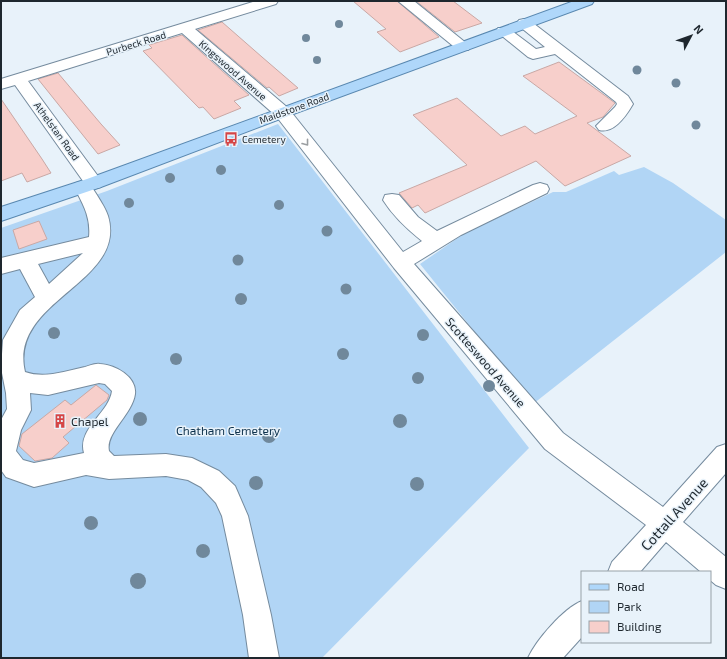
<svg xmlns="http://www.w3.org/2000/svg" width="727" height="659" font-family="'Exo 2',sans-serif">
<rect width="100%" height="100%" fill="#e8f2fa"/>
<g fill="#b1d5f5">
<path d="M 278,124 L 529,448 L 322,658 L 1,658 L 1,228 L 107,191 Z"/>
<path d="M 644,167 L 673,183 L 726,220 L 726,252 L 533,404 L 420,264 L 465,233 L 553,192 L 566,192 L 614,171 L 619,175 Z"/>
</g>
<g fill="#f7cfcb" stroke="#c9a8a5">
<path d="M 353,1 L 397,1 L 439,37 L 400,52 L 377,32 L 386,29 Z"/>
<path d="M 416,1 L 453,1 L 482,23 L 455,32 Z"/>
<path d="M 222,22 L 262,57 L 298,88 L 279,96 L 269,87 L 267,88 L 198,30 Z"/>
<path d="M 182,35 L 249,95 L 234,101 L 241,108 L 214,119 L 203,107 L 199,108 L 143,51 L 152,48 L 149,45 Z"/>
<path d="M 559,62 L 615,103 L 603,117 L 587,123 L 631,156 L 565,186 L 536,161 L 425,213 L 418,205 L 412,208 L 399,193 L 467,165 L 413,115 L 457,98 L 501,136 L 525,126 L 535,134 L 577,116 L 523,76 Z"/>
<path d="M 58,73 L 101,124 L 120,145 L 98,154 L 38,79 Z"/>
<path d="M 1,99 L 42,159 L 51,173 L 27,182 L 22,173 L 1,181 Z"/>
<path d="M 39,221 L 47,239 L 19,249 L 13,230 Z"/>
<path d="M 96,385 L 109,395 L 107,400 L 63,437 L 69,443 L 52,458 L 35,461 L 19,446 L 22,434 L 65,400 L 71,405 Z"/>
</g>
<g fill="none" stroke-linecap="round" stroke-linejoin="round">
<defs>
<g id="minor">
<path d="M 256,1 L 278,1 L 276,4 L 195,29 L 288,108 L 403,252 L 422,241 C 407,229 393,216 383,200 L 385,195 L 392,194 L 399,195 L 418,217 L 437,231 L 533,185 L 540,183 L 547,185 L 549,189 L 547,193 L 461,235 L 414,264 L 563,433 L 663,507 L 717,447 L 726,444 L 726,473 L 683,522 L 726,557 L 726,589 L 716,585 L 710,580 L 710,572 L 701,572 L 666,542 L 640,572 L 608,572 L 612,562 L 646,525 L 545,449 L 394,268 L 276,116 L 182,33 L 28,81 L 103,183 L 101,187 L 93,189 C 98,197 105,207 108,216 C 128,283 8,300 25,372 C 45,379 65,371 85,367 C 89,366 95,363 100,364 C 116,365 137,377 135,394 C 132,415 105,433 109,451 L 114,456 L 166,454 L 192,458 L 219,471 L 235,486 L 248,516 L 271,615 L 279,658 L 249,658 L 243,615 L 222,516 L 216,503 L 201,487 L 188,480 L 166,476 L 109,479 L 86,475 L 34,487 L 6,477 L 1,470 L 1,420 L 7,409 L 6,393 L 1,368 L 3,340 L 20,310 L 35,297 L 20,269 L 1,274 L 1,258 L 89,237 C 91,217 83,204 74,187 L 76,183 L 83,181 L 15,85 L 1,89 L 1,79 ZM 83,253 L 49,284 L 38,264 ZM 99,383 L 105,384 L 112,391 C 109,413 77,429 84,453 L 34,463 L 23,460 L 16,451 L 21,430 L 31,410 L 30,393 L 48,395 Z"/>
<path d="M 398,1 L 414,1 L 471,47 L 468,50 L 458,50 Z"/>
<path d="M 524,19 L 529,20 L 628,96 L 633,104 C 626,116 614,134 599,130 L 596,126 L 615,107 L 617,104 L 616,102 L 555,54 L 533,59 L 528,57 L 496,31 L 498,28 L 508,28 L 536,49 L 545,47 L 519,26 L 517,23 L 519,20 Z"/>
<path d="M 582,601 L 582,637 L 563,658 L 528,658 C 536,640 564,608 582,601 Z"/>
</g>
<path id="major" d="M 574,1 L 594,1 L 592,4 L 288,116 L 101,187 L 1,221 L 1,207 L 87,179 Z"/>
</defs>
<use href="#minor" stroke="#758b9e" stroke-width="2"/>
<use href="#major" stroke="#5988b0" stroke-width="2"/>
<use href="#minor" fill="#fff" fill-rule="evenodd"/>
<use href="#major" fill="#afd7fa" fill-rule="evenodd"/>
</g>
<g fill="#70889b">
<circle cx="339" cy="24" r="4"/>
<circle cx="306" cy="38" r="4"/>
<circle cx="317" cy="60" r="4"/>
<circle cx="637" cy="70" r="4.5"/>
<circle cx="676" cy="83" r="4.5"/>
<circle cx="696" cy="125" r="4.5"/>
<circle cx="221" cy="170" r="5"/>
<circle cx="170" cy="178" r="5"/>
<circle cx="129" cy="203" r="5"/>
<circle cx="279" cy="205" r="5"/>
<circle cx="327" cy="231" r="5.5"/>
<circle cx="238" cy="260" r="5.5"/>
<circle cx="346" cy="289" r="5.5"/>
<circle cx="241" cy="299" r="6"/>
<circle cx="54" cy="333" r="6"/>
<circle cx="423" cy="335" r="6"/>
<circle cx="343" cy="354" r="6"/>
<circle cx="176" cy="359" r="6"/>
<circle cx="418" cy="378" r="6"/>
<circle cx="489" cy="386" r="6"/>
<circle cx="140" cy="419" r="7"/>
<circle cx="400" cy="421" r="7"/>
<circle cx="269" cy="436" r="7"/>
<circle cx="256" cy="483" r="7"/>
<circle cx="417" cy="484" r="7"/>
<circle cx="91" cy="523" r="7"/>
<circle cx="203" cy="551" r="7"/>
<circle cx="138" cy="581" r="8"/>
</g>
<defs><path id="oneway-chevron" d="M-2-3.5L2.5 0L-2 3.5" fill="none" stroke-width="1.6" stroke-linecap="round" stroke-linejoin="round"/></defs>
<use stroke="#9a9ea1" href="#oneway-chevron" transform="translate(306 143) rotate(52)"/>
<defs>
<symbol id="bus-bare" viewBox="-9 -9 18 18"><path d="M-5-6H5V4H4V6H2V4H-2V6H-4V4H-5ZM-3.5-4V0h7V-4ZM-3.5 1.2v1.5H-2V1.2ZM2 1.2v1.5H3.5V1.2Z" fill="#d54546" stroke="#e8f2fa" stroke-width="2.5" paint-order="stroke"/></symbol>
<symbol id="building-bare" viewBox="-9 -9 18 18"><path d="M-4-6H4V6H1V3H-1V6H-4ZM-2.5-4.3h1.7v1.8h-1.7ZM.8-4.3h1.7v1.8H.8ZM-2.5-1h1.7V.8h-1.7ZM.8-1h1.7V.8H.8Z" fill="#d54546" stroke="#e8f2fa" stroke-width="2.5" paint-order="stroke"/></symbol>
</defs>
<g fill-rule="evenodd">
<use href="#bus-bare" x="221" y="129" width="20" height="20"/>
<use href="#building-bare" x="50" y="411" width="20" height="20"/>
</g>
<g text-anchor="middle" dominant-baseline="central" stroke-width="3" stroke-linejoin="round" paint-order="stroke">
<g font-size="10" fill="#1e272e" stroke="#e8f2fa">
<text transform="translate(136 43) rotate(-17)">Purbeck Road</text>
<text transform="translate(233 70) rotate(41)">Kingswood Avenue</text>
<text transform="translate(294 108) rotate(-20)">Maidstone Road</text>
<text transform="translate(57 131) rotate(54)">Athelstan Road</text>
</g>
<g font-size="10" fill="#1e272e" stroke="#e8f2fa" text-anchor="start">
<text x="242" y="139">Cemetery</text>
</g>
<g font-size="12" fill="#1e272e" stroke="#e8f2fa">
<text transform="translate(486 362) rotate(49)">Scotteswood Avenue</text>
</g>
<g font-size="12" fill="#1e272e" stroke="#e8f2fa" text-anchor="start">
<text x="71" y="421">Chapel</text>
</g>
<g font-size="12" fill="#0e324d" stroke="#e8f2fa">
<text x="228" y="430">Chatham Cemetery</text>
</g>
<g font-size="14" fill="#1e272e" stroke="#e8f2fa">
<text transform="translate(674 514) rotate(-48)">Cottall Avenue</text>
</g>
</g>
<rect width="727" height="659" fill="none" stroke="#1e272e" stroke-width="4"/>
<rect x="581" y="571" width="130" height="72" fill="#e8f2fa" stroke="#97a1a8"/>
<rect x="589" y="584" width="20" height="6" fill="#afd7fa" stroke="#97a1a8"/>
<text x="617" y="591" font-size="12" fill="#1e272e">Road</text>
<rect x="589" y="601" width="20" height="12" fill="#b1d5f5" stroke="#97a1a8"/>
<text x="617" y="611" font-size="12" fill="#1e272e">Park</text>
<rect x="589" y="621" width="20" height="12" fill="#f7cfcb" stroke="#97a1a8"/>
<text x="617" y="631" font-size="12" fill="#1e272e">Building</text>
<g transform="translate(691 36) rotate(49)" stroke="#e8f2fa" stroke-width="3" paint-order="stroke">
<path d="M0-3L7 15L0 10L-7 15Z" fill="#1e272e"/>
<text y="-6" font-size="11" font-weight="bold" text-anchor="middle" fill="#1e272e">N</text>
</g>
</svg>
